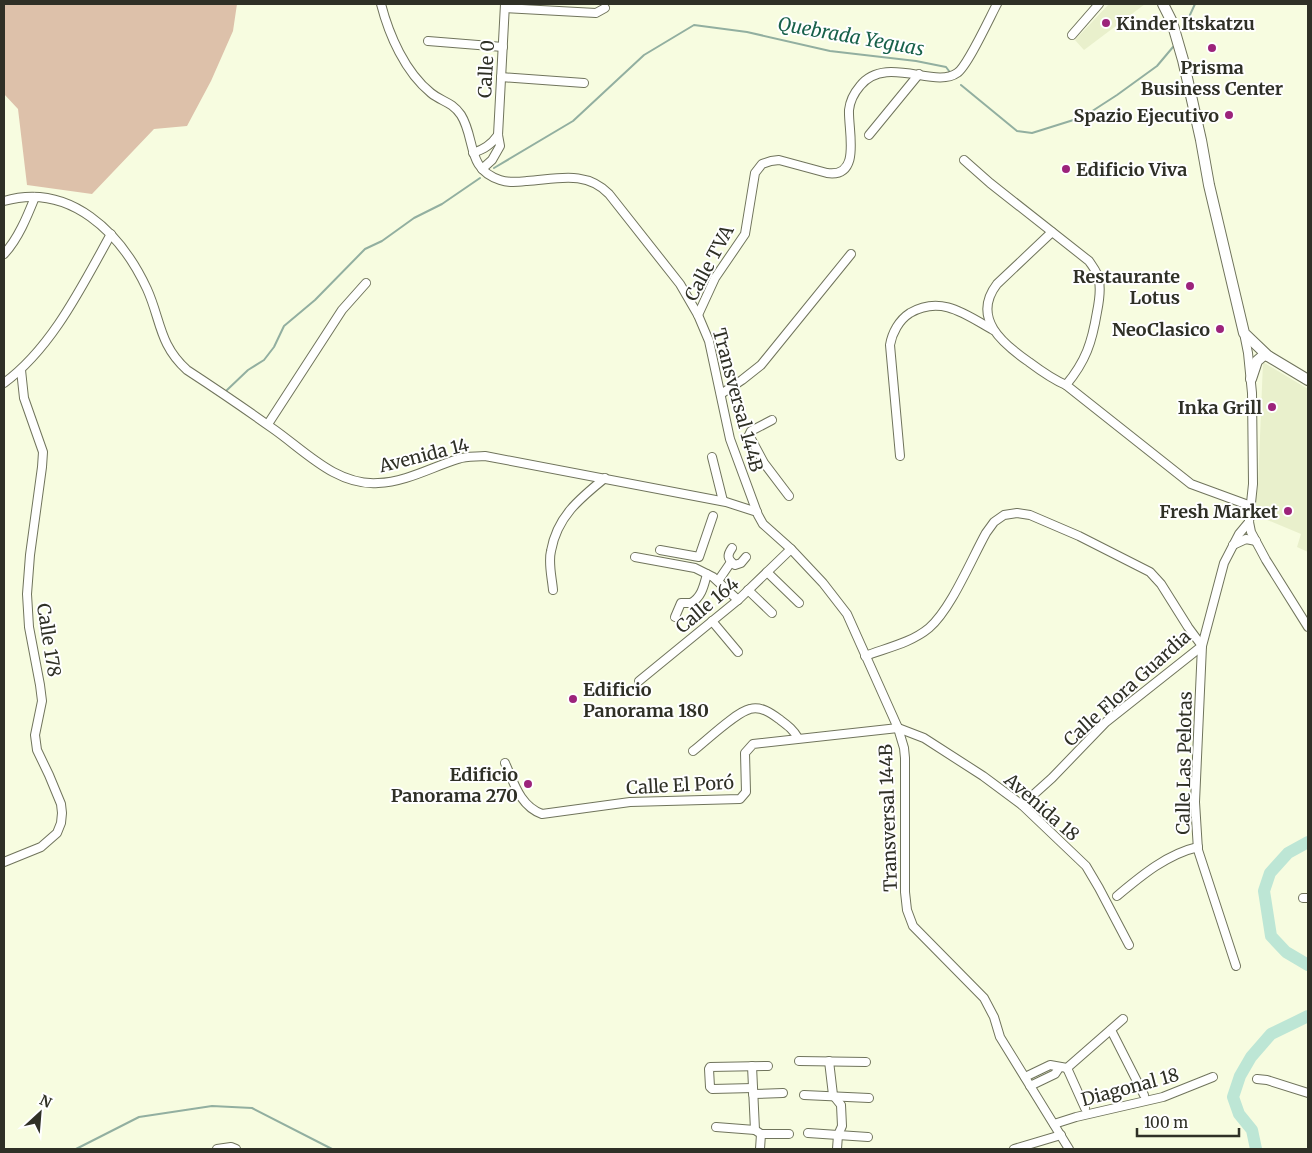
<svg xmlns="http://www.w3.org/2000/svg" width="1312" height="1153" font-family="Merriweather,serif">
<rect width="100%" height="100%" fill="#f7fce0"/>
<g fill="#e9f0cc">
<path d="M 1109,4 L 1145,4 L 1084,50 L 1075,40 Z"/>
<path d="M 1263,362 L 1308,389 L 1308,552 L 1297,547 L 1301,534 L 1253,514 L 1258,486 Z"/>
</g>
<path fill="#ddc1aa" d="M 4,4 L 237,4 L 233,31 L 211,81 L 187,126 L 154,129 L 92,194 L 27,185 L 18,109 L 4,94 Z"/>
<g fill="none" stroke-linecap="round" stroke-linejoin="round">
<g stroke="#92afa0" stroke-width="2">
<path d="M 1183,30 L 1195,4"/>
<path d="M 961,85 L 1017,131 L 1032,133 L 1083,117 L 1117,95 L 1157,66 L 1173,47"/>
<path d="M 494,168 L 573,121 L 644,55 L 694,25 L 747,32 L 830,51 L 916,61 L 946,67 L 949,71"/>
<path d="M 227,390 L 248,370 L 264,360 L 274,347 L 284,326 L 315,300 L 365,249 L 382,241 L 414,218 L 442,204 L 480,178"/>
<path d="M 76,1149 L 139,1117 L 212,1106 L 252,1108 L 332,1149"/>
</g>
<g stroke="#bde6d5" stroke-width="12">
<path d="M 1308,842 L 1288,853 L 1270,873 L 1264,891 L 1271,936 L 1286,952 L 1308,965"/>
<path d="M 1256,1149 L 1252,1130 L 1239,1114 L 1233,1097 L 1240,1076 L 1251,1057 L 1271,1034 L 1308,1016"/>
</g>
<defs>
<g id="minor">
<path d="M 381,4 C 389,35 405,72 431,93 C 442,102 451,101 461,115 C 476,139 466,169 500,180 C 509,183 517,182 527,181 C 557,179 586,170 609,194 L 680,284 L 698,315 L 709,341 L 730,439 L 758,515 L 763,524 L 791,549 L 823,583 L 847,614 L 898,728 L 904,748 L 905,758 L 905,892 L 907,910 L 913,926 L 984,998 L 994,1017 L 1000,1037 L 1069,1149"/>
<path d="M 505,8 L 596,13 L 605,8"/>
<path d="M 1072,35 L 1099,4"/>
<path d="M 428,41 L 503,47"/>
<path d="M 501,77 L 584,83"/>
<path d="M 869,135 L 919,74"/>
<path d="M 473,153 C 484,149 491,145 498,135"/>
<path d="M 964,160 L 990,183 L 1089,261 C 1093,267 1099,274 1099,281 C 1101,291 1099,302 1097,312 C 1092,342 1086,361 1066,385 L 1191,484 L 1251,506"/>
<path d="M 482,169 L 492,160 L 500,146 L 498,135 L 505,4"/>
<path d="M 4,201 C 70,182 121,233 147,289 C 161,320 159,345 187,370 C 216,389 244,408 272,428 C 304,450 336,486 378,483 C 406,482 432,467 458,459 C 466,456 476,457 485,456 L 726,502 L 757,512"/>
<path d="M 1052,232 L 997,284 C 971,318 1003,344 1029,362 C 1041,371 1052,379 1066,385"/>
<path d="M 4,254 C 18,239 27,217 35,197"/>
<path d="M 698,315 L 715,278 L 745,234 L 755,173 L 762,164 L 771,161 L 779,160 L 827,173 C 862,178 848,131 849,110 C 850,101 854,93 860,86 C 885,54 935,89 957,73 C 967,67 990,17 997,4"/>
<path d="M 1244,333 L 1248,353 L 1252,393 L 1253,484 L 1249,522 L 1251,532 L 1266,560 L 1308,627"/>
<path d="M 4,383 C 52,348 82,286 111,234"/>
<path d="M 721,394 L 742,380 L 761,365 L 851,254"/>
<path d="M 772,420 L 751,431 L 749,435 L 764,463 L 789,496"/>
<path d="M 268,424 L 342,310 L 366,283"/>
<path d="M 900,456 L 890,345 C 892,333 899,320 910,313 C 941,295 965,314 993,330"/>
<path d="M 712,457 L 723,501"/>
<path d="M 1233,545 L 1246,539 L 1256,541"/>
<path d="M 732,548 C 727,555 727,559 735,565 L 741,563 L 746,557"/>
<path d="M 660,550 L 699,557 L 713,516"/>
<path d="M 635,557 L 695,568 L 713,577 L 738,600"/>
<path d="M 767,572 L 799,603"/>
<path d="M 718,581 L 731,562"/>
<path d="M 553,590 C 552,578 548,563 551,551 C 557,517 579,499 605,478"/>
<path d="M 748,590 L 772,613"/>
<path d="M 675,617 L 681,603 L 691,603 C 702,597 704,585 707,574"/>
<path d="M 712,621 L 738,652"/>
<path d="M 865,656 C 886,648 911,643 929,628 C 951,609 971,560 986,533 L 994,522 L 1004,515 L 1017,513 L 1030,515 L 1079,536 L 1150,572 L 1161,584 L 1188,627 L 1202,646 L 1195,802 L 1198,850 L 1236,966"/>
<path d="M 639,681 L 738,600 L 791,549"/>
<path d="M 693,751 C 706,741 736,712 750,709 C 761,706 771,713 779,719 C 787,725 793,729 798,738"/>
<path d="M 505,763 C 514,783 520,806 542,814 L 630,802 L 740,799 L 746,792 L 745,753 L 753,744 L 898,728 L 924,738 L 983,776 L 1022,805 L 1086,866 L 1099,888 L 1129,945"/>
<path d="M 1022,805 L 1052,778 L 1106,722 L 1202,646 L 1224,563 L 1239,534 L 1249,522"/>
<path d="M 4,862 L 41,847 L 57,833 L 61,823 L 62,813 L 61,804 L 49,775 L 37,750 L 35,735 L 42,701 L 40,685 L 29,627 L 27,594 L 30,555 L 42,467 L 43,452 L 24,398 L 21,370"/>
<path d="M 1117,896 C 1141,876 1167,854 1198,847"/>
<path d="M 1303,898 L 1308,898"/>
<path d="M 1111,1030 L 1144,1095"/>
<path d="M 799,1061 L 866,1062"/>
<path d="M 829,1061 L 833,1095 L 841,1105 L 842,1126 L 838,1135 L 837,1149"/>
<path d="M 752,1066 L 755,1130 L 761,1134 L 760,1149"/>
<path d="M 1067,1068 L 1085,1108"/>
<path d="M 1025,1077 L 1050,1065 L 1067,1068 L 1123,1019"/>
<path d="M 1257,1079 L 1267,1080 L 1308,1093"/>
<path d="M 1030,1086 L 1055,1074 L 1059,1068"/>
<path d="M 753,1088 L 712,1089 L 710,1087 L 709,1069 L 710,1067 L 768,1066"/>
<path d="M 753,1094 L 783,1093"/>
<path d="M 804,1095 L 869,1098"/>
<path d="M 1054,1124 L 1076,1117 L 1163,1097 L 1213,1077"/>
<path d="M 716,1127 L 755,1130"/>
<path d="M 808,1133 L 868,1137"/>
<path d="M 761,1134 L 789,1134"/>
<path d="M 217,1149 L 231,1147 L 236,1149"/>
<path d="M 1014,1149 L 1061,1135"/>
</g>
<g id="secondary">
<path d="M 1163,4 L 1172,22 L 1183,60 L 1201,140 L 1209,185 L 1244,333 L 1268,356 L 1308,380"/>
<path d="M 1251,379 L 1257,361 L 1264,355 L 1268,356"/>
</g>
</defs>
<use href="#minor" stroke="#70745c" stroke-width="10"/>
<use href="#secondary" stroke="#70745c" stroke-width="12"/>
<use href="#minor" stroke="#fff" stroke-width="8"/>
<use href="#secondary" stroke="#fff" stroke-width="10"/>
</g>
<g fill="#9c237b" stroke="#fff" stroke-width="2">
<circle cx="1106" cy="23" r="5"/>
<circle cx="1212" cy="48" r="5"/>
<circle cx="1229" cy="115" r="5"/>
<circle cx="1066" cy="169" r="5"/>
<circle cx="1190" cy="286" r="5"/>
<circle cx="1220" cy="329" r="5"/>
<circle cx="1272" cy="407" r="5"/>
<circle cx="1288" cy="511" r="5"/>
<circle cx="573" cy="699" r="5"/>
<circle cx="528" cy="784" r="5"/>
</g>
<g text-anchor="middle" dominant-baseline="central" stroke-width="4" stroke-linejoin="round" paint-order="stroke">
<g font-size="18" font-weight="bold" fill="#2f3026" stroke="#fff" text-anchor="end">
<text x="1116" y="23" text-anchor="start">Kinder Itskatzu</text>
<text x="1212" y="67" text-anchor="middle">Prisma<tspan x="1212" dy="21">Business Center</tspan></text>
<text x="1219" y="115">Spazio Ejecutivo</text>
<text x="1076" y="169" text-anchor="start">Edificio Viva</text>
<text x="1180" y="276">Restaurante<tspan x="1180" dy="21">Lotus</tspan></text>
<text x="1210" y="329">NeoClasico</text>
<text x="1262" y="407">Inka Grill</text>
<text x="1278" y="511">Fresh Market</text>
<text x="583" y="689" text-anchor="start">Edificio<tspan x="583" dy="21">Panorama 180</tspan></text>
<text x="518" y="774">Edificio<tspan x="518" dy="21">Panorama 270</tspan></text>
</g>
<g font-size="18" fill="#2f3026" stroke="#fff">
<text transform="translate(486 69) rotate(-87)">Calle 0</text>
<text transform="translate(709 263) rotate(-62)">Calle TVA</text>
<text transform="translate(738 400) rotate(75)">Transversal 144B</text>
<text transform="translate(424 455) rotate(-14)">Avenida 14</text>
<text transform="translate(707 605) rotate(-40)">Calle 164</text>
<text transform="translate(49 640) rotate(81)">Calle 178</text>
<text transform="translate(1127 688) rotate(-42)">Calle Flora Guardia</text>
<text transform="translate(1184 763) rotate(-89)">Calle Las Pelotas</text>
<text transform="translate(680 785) rotate(-3)">Calle El Poró</text>
<text transform="translate(1042 807) rotate(41)">Avenida 18</text>
<text transform="translate(888 818) rotate(-92)">Transversal 144B</text>
<text transform="translate(1130 1087) rotate(-15)">Diagonal 18</text>
</g>
<g font-size="19" font-style="italic" fill="#18614b" stroke="#fff">
<text transform="translate(851 36) rotate(10)">Quebrada Yeguas</text>
</g>
</g>
<rect width="1312" height="1153" fill="none" stroke="#2f3026" stroke-width="10"/>
<g transform="translate(40 1113) rotate(26)" stroke="#ffffff" stroke-width="4" paint-order="stroke">
<path d="M0-4L9 19L0 12L-9 19Z" fill="#2f3026"/>
<text y="-8" font-size="14" font-weight="bold" text-anchor="middle" fill="#2f3026">N</text>
</g>
<path d="M1137 1128v8h102v-8" fill="none" stroke="#2f3026" stroke-width="2.5"/>
<text x="1144" y="1128" font-size="15" fill="#2f3026" stroke="#ffffff" stroke-width="4" paint-order="stroke">100 m</text>
</svg>
